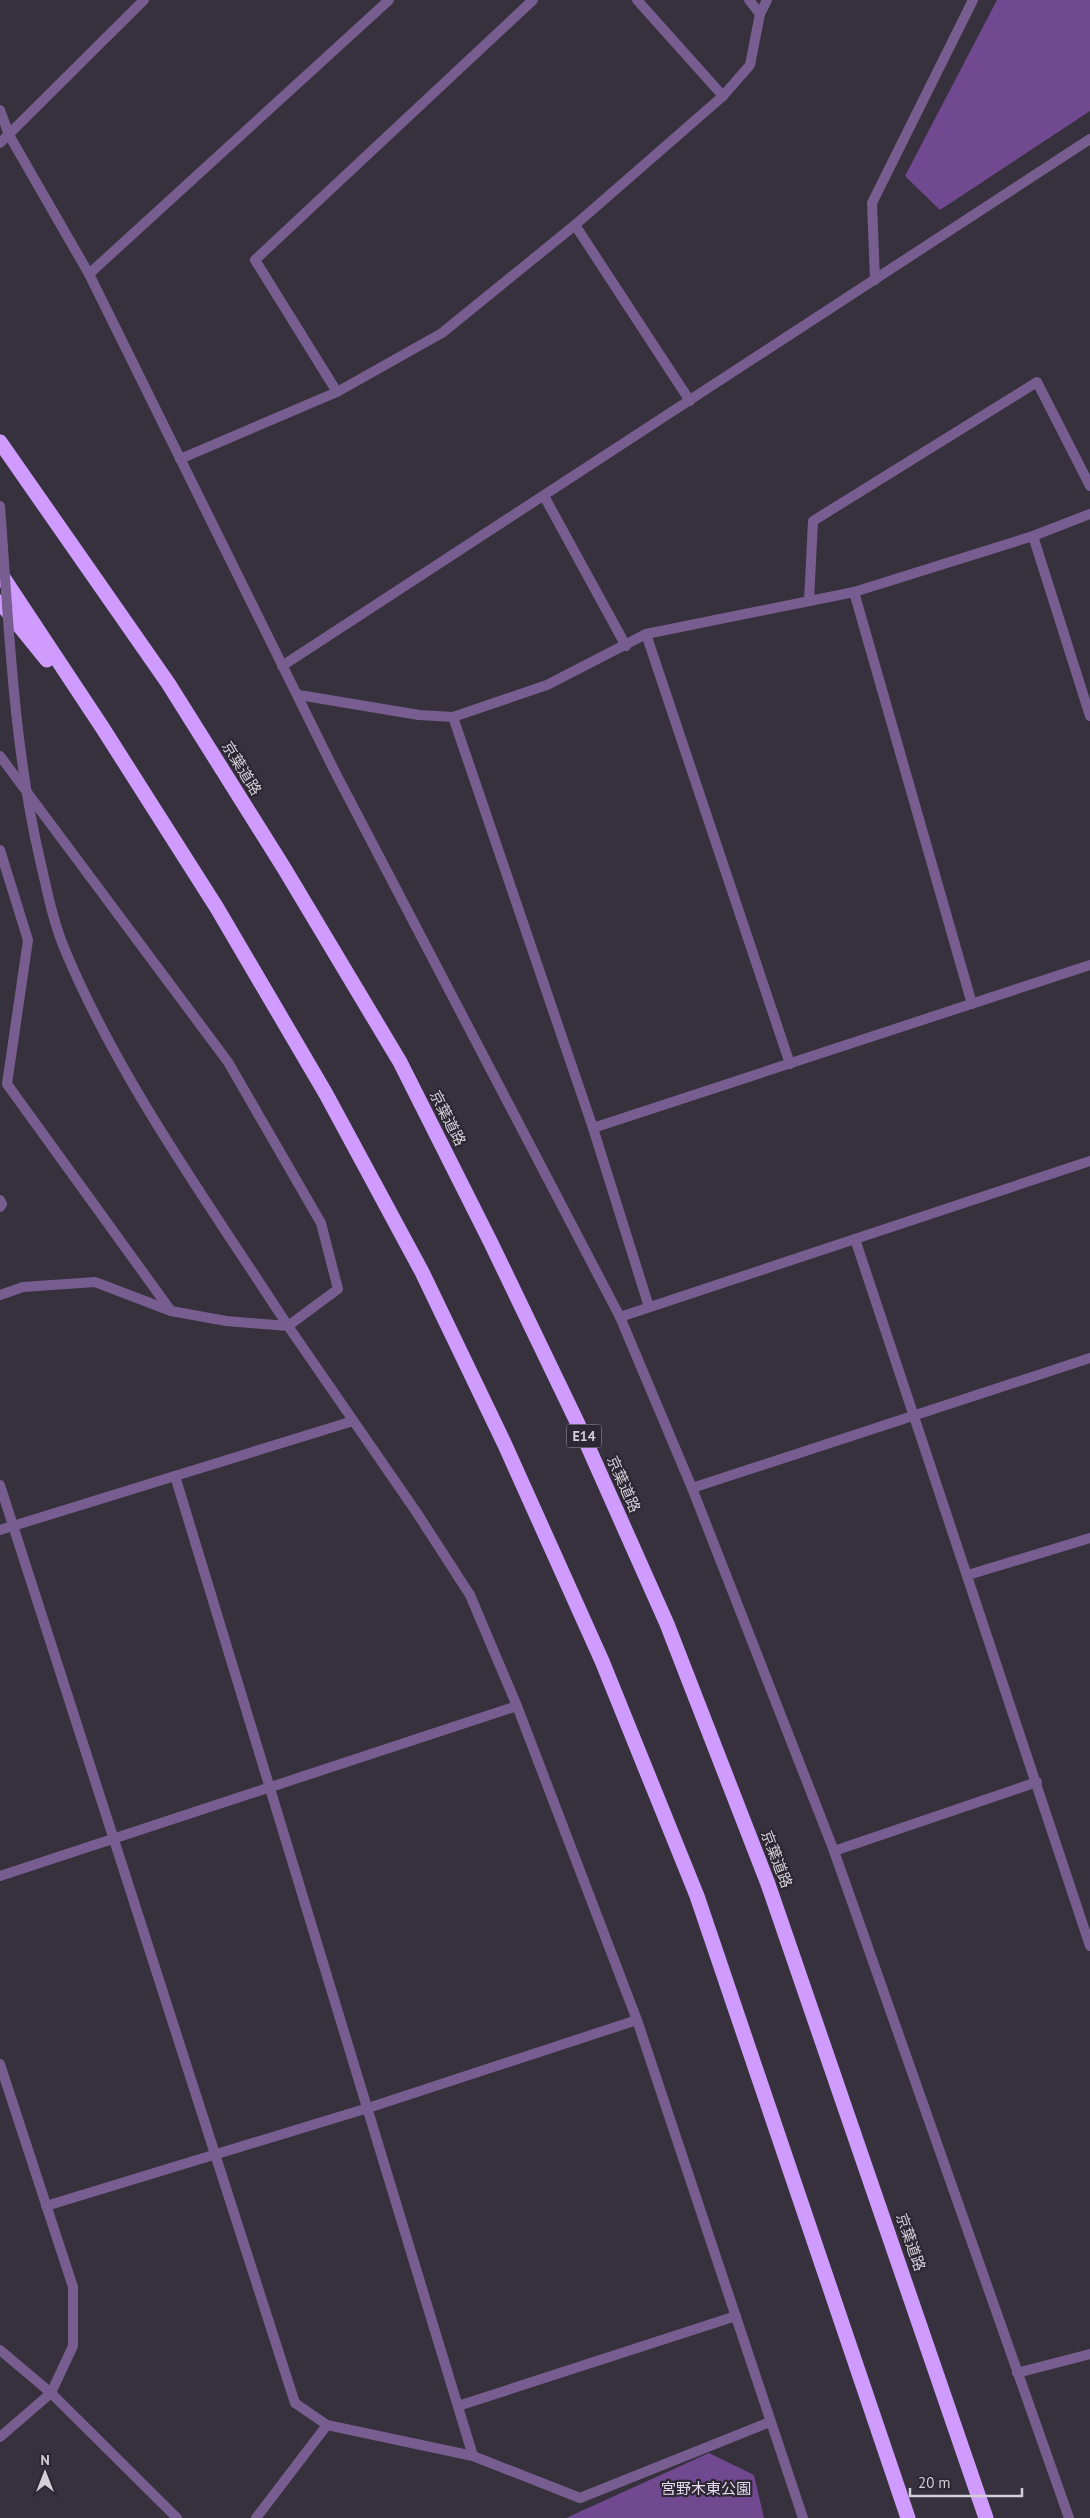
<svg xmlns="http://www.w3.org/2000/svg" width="1090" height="2518" font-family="'PT Sans','Noto Sans JP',sans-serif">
<rect width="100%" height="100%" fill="#36313c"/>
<g fill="#704991">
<path d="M 997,0 L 1090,0 L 1090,111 L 940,210 L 905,176 Z"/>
<path d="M 709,2453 L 754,2475 L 764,2518 L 566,2518 Z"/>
</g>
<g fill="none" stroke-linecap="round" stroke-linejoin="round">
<g stroke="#785e90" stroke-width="10">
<path d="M 637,0 L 723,96"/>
<path d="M 749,0 L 760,14"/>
<path d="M 89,274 L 389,0"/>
<path d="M 337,392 L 255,260 L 533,0"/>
<path d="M 0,850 L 28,940 L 7,1084 L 171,1311"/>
<path d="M 0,1200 L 2,1204 L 0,1207"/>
<path d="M 458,2406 L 736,2316"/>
</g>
<g stroke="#785e90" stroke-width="10">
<path d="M 0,143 L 144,0"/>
<path d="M 575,225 L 690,401"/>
<path d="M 875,280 L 872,203 L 973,0"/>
<path d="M 180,459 L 337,392 L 442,333 L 575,225 L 723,96 L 750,65 L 760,14 L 767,0"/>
<path d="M 544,496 L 626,646"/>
<path d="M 1033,536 L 1090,716"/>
<path d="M 854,592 L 972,1004"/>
<path d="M 809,601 L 813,521 L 1037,382 L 1090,486"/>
<path d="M 646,634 L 790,1064"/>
<path d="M 282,666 L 1090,139"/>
<path d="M 299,695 L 419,715 L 453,717 L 547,685 L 646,634 L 854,592 L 1033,536 L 1090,514"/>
<path d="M 453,717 L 593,1128 L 649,1307"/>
<path d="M 0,756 L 228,1062 L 321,1223 L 338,1289 L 288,1326 L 226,1321 L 171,1311 L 95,1282 L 23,1287 L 0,1295"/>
<path d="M 593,1128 L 1090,965"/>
<path d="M 855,1239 L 1090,1946"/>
<path d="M 620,1317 L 1090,1161"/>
<path d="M 175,1476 L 473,2456"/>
<path d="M 0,1485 L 295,2403 L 327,2425 L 473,2456 L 580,2498 L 770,2422"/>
<path d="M 692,1488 L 1090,1358"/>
<path d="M 0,1530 L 353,1421"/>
<path d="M 968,1575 L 1090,1538"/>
<path d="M 834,1851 L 1037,1782"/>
<path d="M 0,1876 L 517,1706"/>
<path d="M 0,2064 L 73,2287 L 73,2346 L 51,2393 L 0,2437"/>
<path d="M 46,2206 L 368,2108 L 637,2020"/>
<path d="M 0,2350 L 51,2393 L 177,2518"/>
<path d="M 1017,2373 L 1090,2354"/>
<path d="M 256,2518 L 327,2425"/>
</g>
<g stroke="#785e90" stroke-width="10">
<path d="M 0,110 L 9,135 L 89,274 L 334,770 L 620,1317 L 692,1488 L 834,1851 L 1069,2518"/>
<path d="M 288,1326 L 417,1513 L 470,1595 L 517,1706 L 637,2020 L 803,2518"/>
</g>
<g stroke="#cf9bfe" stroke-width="15">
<path d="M 0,442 L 168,683 L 284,868 L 400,1062 L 491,1243 L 578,1424 L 667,1624 L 768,1884 L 986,2518"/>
<path d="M 0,573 L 102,727 L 217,908 L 326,1094 L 422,1272 L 505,1445 L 602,1661 L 697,1896 L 908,2518"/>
<path d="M 0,602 L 47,660"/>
</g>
<path stroke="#785e90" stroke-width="10" d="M 0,506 C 9,625 13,744 40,860 C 47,890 53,922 65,950 C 119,1080 211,1207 288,1326"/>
</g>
<g text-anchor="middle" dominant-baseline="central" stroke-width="4.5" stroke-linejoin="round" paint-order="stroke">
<rect fill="#2c2732" stroke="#a19da6" stroke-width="1" x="566.5" y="1424.5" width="35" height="23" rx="4"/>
<g font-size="14" font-weight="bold" fill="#d3cfd7">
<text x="584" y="1436">E14</text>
</g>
<g font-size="15" fill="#d3cfd7" stroke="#2c2732">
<text transform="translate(242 768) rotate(58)">京葉道路</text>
<text transform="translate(448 1118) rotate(63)">京葉道路</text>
<text transform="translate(624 1484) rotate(66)">京葉道路</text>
<text transform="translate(777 1859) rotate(69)">京葉道路</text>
<text transform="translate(911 2242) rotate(71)">京葉道路</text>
</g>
<g font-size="15" fill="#e6dcf1" stroke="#2c2732">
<text x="706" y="2488">宮野木東公園</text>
</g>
</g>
<g transform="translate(45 2473)" stroke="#2c2732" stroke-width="4" paint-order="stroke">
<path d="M0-4L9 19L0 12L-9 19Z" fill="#d3cfd7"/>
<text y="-8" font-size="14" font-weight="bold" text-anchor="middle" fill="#d3cfd7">N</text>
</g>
<path d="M910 2488v8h112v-8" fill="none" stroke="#d3cfd7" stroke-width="2.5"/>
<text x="918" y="2488" font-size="15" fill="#d3cfd7" stroke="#2c2732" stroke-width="4" paint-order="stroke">20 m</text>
</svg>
